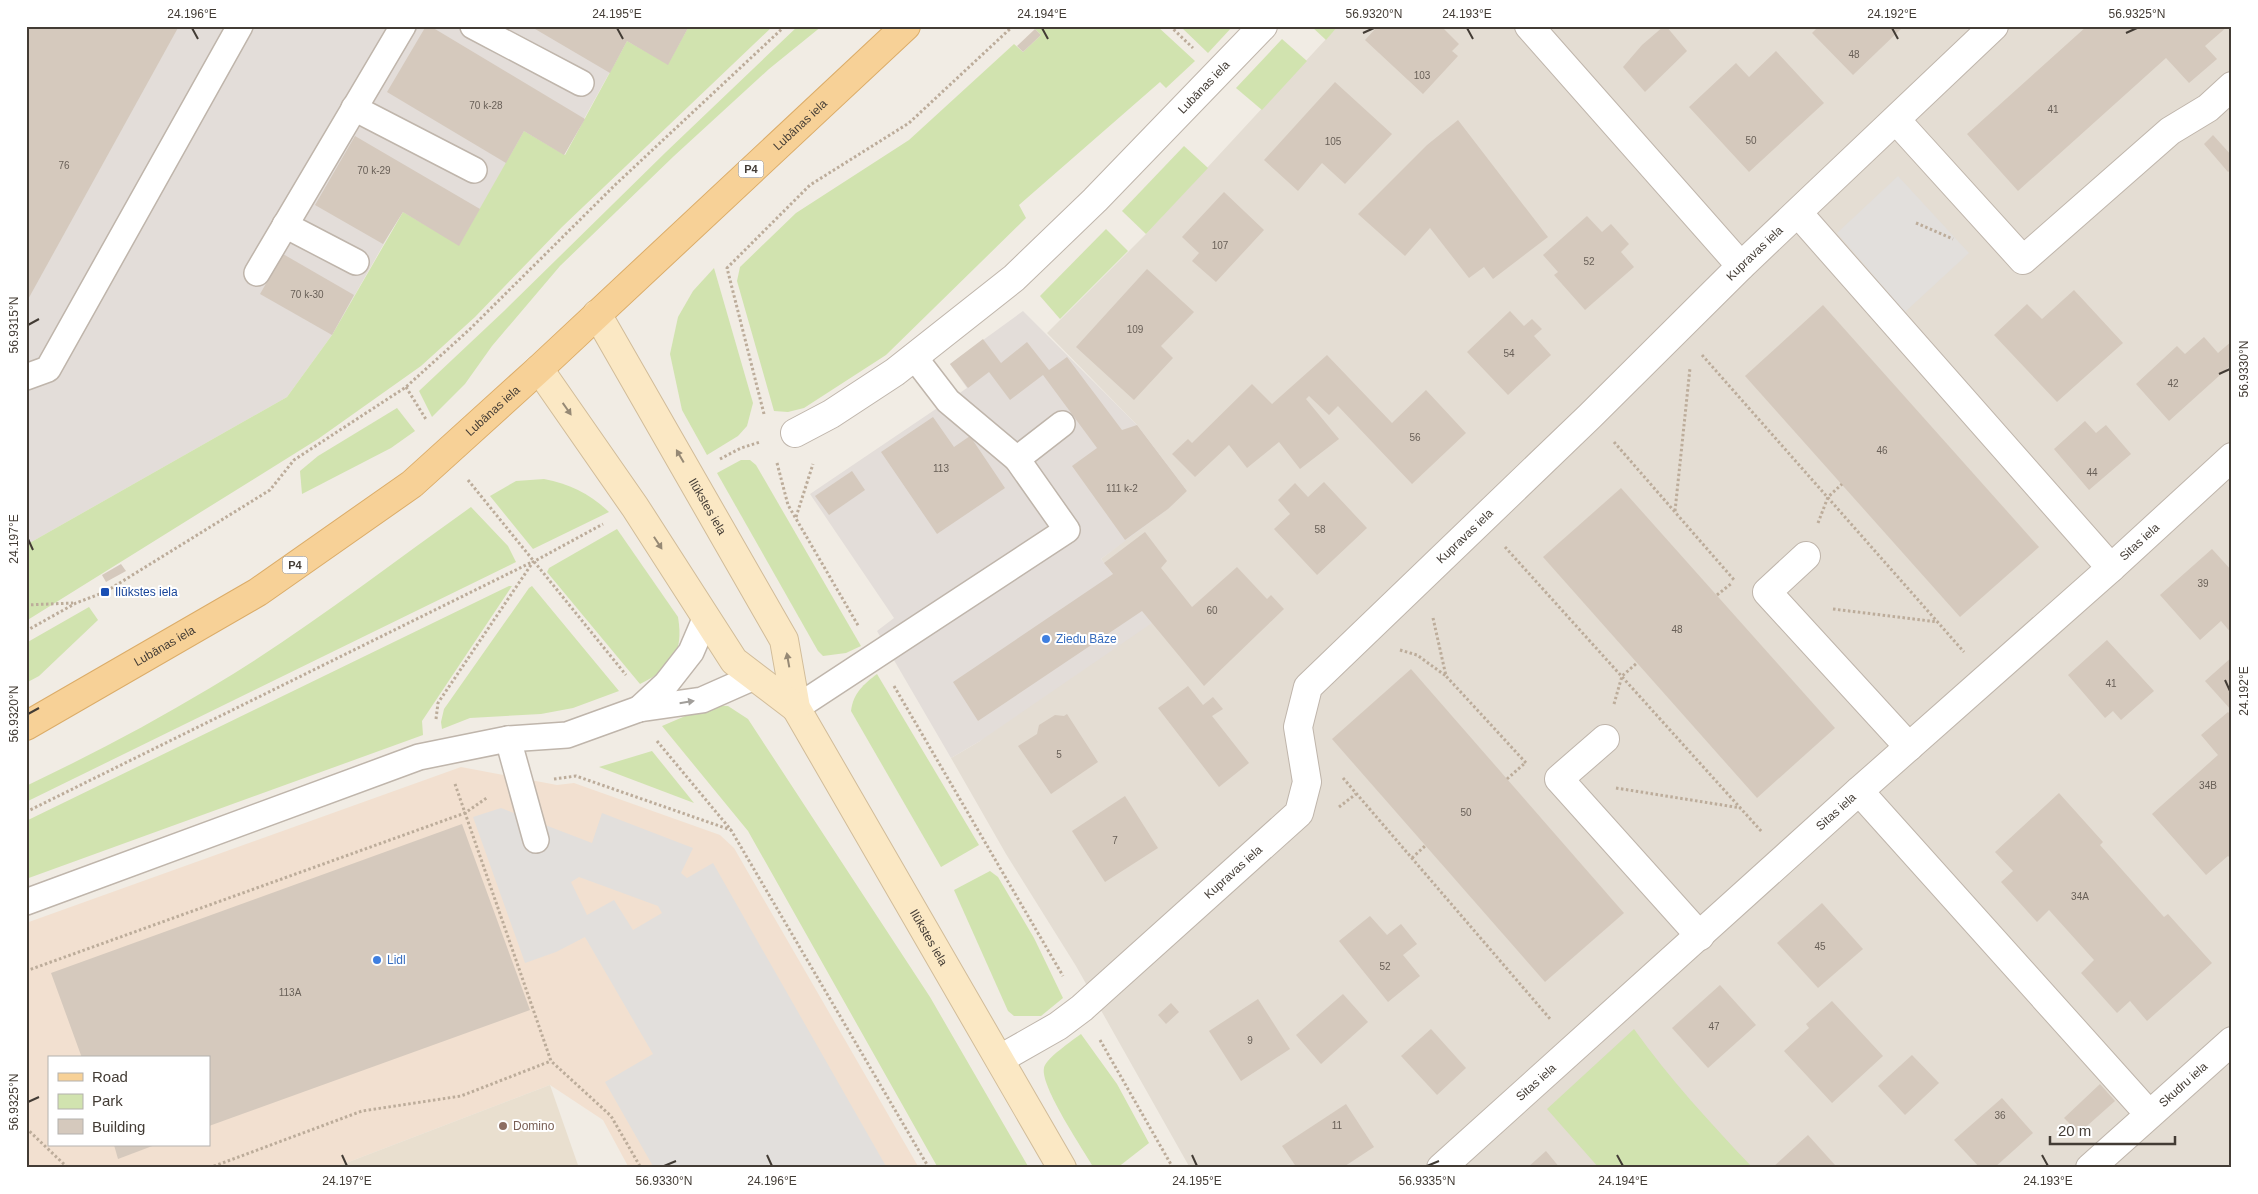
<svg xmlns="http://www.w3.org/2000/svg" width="2258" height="1194" font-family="Helvetica,sans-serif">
<rect width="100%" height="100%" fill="#f1ece4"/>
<path fill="#e4ddd3" d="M 1338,26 L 2232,26 L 2232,1168 L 1190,1168 L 1076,966 L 1006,854 L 951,758 L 980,741 L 1113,574 L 1101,559 L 1187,491 L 1137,425 L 1047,333 L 1146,234 Z"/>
<path fill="#f2e0d0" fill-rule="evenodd" d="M 461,767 L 557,785 L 574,783 L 720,835 L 734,848 L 919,1168 L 629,1168 L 603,1120 L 550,1085 L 333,1168 L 26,1168 L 26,923 ZM 49,1058 L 209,1058 L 209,1145 L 49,1145 Z"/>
<g fill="#e3ddd9">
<path d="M 26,26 L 689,26 L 668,65 L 627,41 L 564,155 L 524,132 L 459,246 L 402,212 L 332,335 L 287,397 L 26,545 Z"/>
<path d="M 1023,311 L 1137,425 L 1187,491 L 1168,509 L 1101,559 L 1152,623 L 980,741 L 951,758 L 877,631 L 894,618 L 810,494 L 967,388 L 950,364 Z"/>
</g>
<path fill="#e9dfcf" d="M 550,1085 L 579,1168 L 333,1168 Z"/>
<g fill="#d1e3af">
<path d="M 689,26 L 773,26 L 562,227 L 475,317 L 421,366 L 318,439 L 26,621 L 26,545 L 287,397 L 332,335 L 403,212 L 459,245 L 524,131 L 565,155 L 627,41 L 668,64 Z"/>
<path d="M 798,26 L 822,26 L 769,69 L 674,156 L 560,266 L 492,346 L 465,384 L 432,417 L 419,391 L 504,311 L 666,152 Z"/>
<path d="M 1036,26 L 1157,26 L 1195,61 L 1166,88 L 1160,82 L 1019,205 L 1026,218 L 886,355 L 804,408 L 788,412 L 774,411 L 737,281 L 740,267 L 796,213 L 909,140 L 1014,44 L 1023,52 L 1041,35 L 1035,29 Z"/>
<path d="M 1180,26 L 1233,26 L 1208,53 Z"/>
<path d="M 1311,26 L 1338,26 L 1326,40 Z"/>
<path d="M 1282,39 L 1307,61 L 1262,110 L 1236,88 Z"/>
<path d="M 1184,146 L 1208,168 L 1146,234 L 1122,211 Z"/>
<path d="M 1106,229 L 1128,251 L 1060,319 L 1040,296 Z"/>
<path d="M 714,268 L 753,403 L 747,426 L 738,436 L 707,455 L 682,410 L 670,354 L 678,317 L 693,291 Z"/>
<path d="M 397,408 L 415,431 L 391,448 L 302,494 L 300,471 L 318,456 Z"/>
<path d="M 741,460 L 750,460 L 756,465 L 861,646 L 846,653 L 823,656 L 818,651 L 717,473 Z"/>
<path d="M 544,479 C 570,484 590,494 609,512 L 533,549 L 490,496 L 516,481 Z"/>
<path d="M 471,507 L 508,546 L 516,562 L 26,802 L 26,786 C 89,756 150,724 210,688 C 301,634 385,568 471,507 Z"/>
<path d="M 617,529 L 678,617 C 684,653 672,668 640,684 L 547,572 L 549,568 Z"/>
<path d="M 509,586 L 512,586 L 422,721 L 423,735 L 26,879 L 26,821 Z"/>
<path d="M 532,586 L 619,691 L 573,708 L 541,714 L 470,718 L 442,729 L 441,722 L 444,709 L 529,588 Z"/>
<path d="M 89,607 L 98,620 L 39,676 L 26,683 L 26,643 Z"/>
<path d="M 877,674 L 979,845 L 941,867 L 851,711 C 853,693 864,684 877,674 Z"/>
<path d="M 711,705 L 728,706 L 748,719 L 930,997 L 1029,1168 L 938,1168 L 748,831 L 662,726 Z"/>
<path d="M 652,751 L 694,803 L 599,767 Z"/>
<path d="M 990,871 L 998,877 L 1034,938 L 1063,998 L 1041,1016 L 1014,1016 L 1008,1011 L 954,890 Z"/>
<path d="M 1634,1029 C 1669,1078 1711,1124 1753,1168 L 1599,1168 L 1547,1109 Z"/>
<path d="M 1081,1034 L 1117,1084 L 1149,1143 L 1117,1168 L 1094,1168 C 1083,1149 1040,1086 1044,1068 C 1045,1059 1073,1040 1081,1034 Z"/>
</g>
<g fill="#e2dfdc" fill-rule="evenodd">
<path d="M 1898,176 L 1969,253 L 1905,312 L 1837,233 Z"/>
<path d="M 501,808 L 592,843 L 602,813 L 693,848 L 681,873 L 687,878 L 713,863 L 887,1168 L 654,1168 L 605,1082 L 653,1054 L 585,937 L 556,952 L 525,963 L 473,817 ZM 579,877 L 658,906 L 662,913 L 633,930 L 614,900 L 587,915 L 571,882 Z"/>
</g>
<g fill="#d5c9bd">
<path d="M 26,26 L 179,26 L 26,303 Z"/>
<path d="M 426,26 L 430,26 L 585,119 L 564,155 L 524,131 L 506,163 L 387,92 Z"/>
<path d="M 530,26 L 684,26 L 688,28 L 668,65 L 627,41 L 610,73 Z"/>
<path d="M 1378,26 L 1441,26 L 1459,44 L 1452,51 L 1458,56 L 1423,94 L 1365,40 Z"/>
<path d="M 1664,26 L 1666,26 L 1687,51 L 1645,92 L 1623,67 L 1642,45 Z"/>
<path d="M 1819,26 L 1904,26 L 1853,75 L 1812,33 Z"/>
<path d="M 2087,26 L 2228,26 L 2205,46 L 2217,59 L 2189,83 L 2166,58 L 2018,191 L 1967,134 Z"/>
<path d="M 1035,29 L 1041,35 L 1023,52 L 1017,46 Z"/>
<path d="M 1776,51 L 1824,103 L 1749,172 L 1689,107 L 1736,63 L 1749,77 Z"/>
<path d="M 1335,82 L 1392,134 L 1345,184 L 1322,163 L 1298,191 L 1264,160 Z"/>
<path d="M 1458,120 L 1548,237 L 1493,279 L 1484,267 L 1469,278 L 1430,228 L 1405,256 L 1358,214 L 1427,145 Z"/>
<path d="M 2213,135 L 2232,156 L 2232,169 L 2228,172 L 2204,144 Z"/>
<path d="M 355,136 L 480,209 L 459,246 L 403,212 L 383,244 L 315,205 Z"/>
<path d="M 1224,192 L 1264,230 L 1216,282 L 1192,261 L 1199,253 L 1182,237 Z"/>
<path d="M 1587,216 L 1602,232 L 1611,224 L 1629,244 L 1621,252 L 1634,267 L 1585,310 L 1554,275 L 1558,272 L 1543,255 Z"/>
<path d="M 283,254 L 354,295 L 332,335 L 260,294 Z"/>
<path d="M 1147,269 L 1194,312 L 1161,346 L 1173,358 L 1134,400 L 1076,347 Z"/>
<path d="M 2074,290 L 2123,343 L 2057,402 L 1994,335 L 2027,304 L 2042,319 Z"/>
<path d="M 1823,305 L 2039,547 L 1960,617 L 1745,376 Z"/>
<path d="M 1510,311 L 1524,326 L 1532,319 L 1542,329 L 1534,336 L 1551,355 L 1508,395 L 1467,352 Z"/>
<path d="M 2204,337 L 2218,353 L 2232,341 L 2232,368 L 2230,366 L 2169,421 L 2136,384 L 2177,346 L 2185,354 Z"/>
<path d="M 983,339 L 1001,363 L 1027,342 L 1049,370 L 1067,357 L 1122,430 L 1137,425 L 1187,491 L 1168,509 L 1125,540 L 1072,466 L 1097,448 L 1043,375 L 1010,400 L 989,372 L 968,388 L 950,364 Z"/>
<path d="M 1327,355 L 1392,423 L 1426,390 L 1466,433 L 1412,484 L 1338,406 L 1329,415 L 1309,396 L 1306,399 L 1339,439 L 1300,469 L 1279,442 L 1247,468 L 1229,445 L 1195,477 L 1172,454 L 1188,439 L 1192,443 L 1252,384 L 1272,404 Z"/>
<path d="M 933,417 L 954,447 L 970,436 L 1005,488 L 937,534 L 881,452 Z"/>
<path d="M 2085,421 L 2096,433 L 2106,425 L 2131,454 L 2089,490 L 2054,449 Z"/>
<path d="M 852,471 L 865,490 L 829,515 L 815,496 Z"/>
<path d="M 1324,482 L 1367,528 L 1317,575 L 1274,529 L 1290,514 L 1278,500 L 1295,483 L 1308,497 Z"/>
<path d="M 1621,488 L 1835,728 L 1757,798 L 1543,557 Z"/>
<path d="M 1145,532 L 1167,561 L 1161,568 L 1192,607 L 1237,567 L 1267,599 L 1271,595 L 1284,609 L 1204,686 L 1142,611 L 978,721 L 953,682 L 1113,574 L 1104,563 Z"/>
<path d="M 2212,549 L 2232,571 L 2232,634 L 2221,621 L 2200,640 L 2160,595 Z"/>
<path d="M 121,564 L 126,571 L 106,582 L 102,575 Z"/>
<path d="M 2107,640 L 2154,691 L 2121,720 L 2113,711 L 2105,718 L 2068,675 Z"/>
<path d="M 2232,657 L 2232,711 L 2205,681 Z"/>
<path d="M 1411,669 L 1624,913 L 1545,982 L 1332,739 Z"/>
<path d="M 1188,686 L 1203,705 L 1213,697 L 1223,709 L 1212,716 L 1249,763 L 1219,787 L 1158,708 Z"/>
<path d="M 2228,712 L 2232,716 L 2232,856 L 2230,858 L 2228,856 L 2206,875 L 2152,814 L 2218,755 L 2201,735 Z"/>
<path d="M 1067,714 L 1098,762 L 1051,794 L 1018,746 L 1037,734 L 1039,725 L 1055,715 L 1064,716 Z"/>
<path d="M 2059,793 L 2103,842 L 2100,845 L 2164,917 L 2168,914 L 2212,963 L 2147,1021 L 2130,1001 L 2117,1013 L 2081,973 L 2094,960 L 2049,910 L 2037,922 L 2001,882 L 2013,871 L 1995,852 Z"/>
<path d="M 1125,796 L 1158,848 L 1105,882 L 1072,831 Z"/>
<path d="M 462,824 L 530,1010 L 209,1126 L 209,1058 L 82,1058 L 51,973 Z"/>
<path d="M 1822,903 L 1863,949 L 1818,988 L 1777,943 Z"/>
<path d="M 1370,916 L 1387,935 L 1401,924 L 1417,944 L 1403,955 L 1420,976 L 1388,1002 L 1339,941 Z"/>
<path d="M 1720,985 L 1756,1025 L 1708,1068 L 1672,1028 Z"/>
<path d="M 1343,994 L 1368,1022 L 1321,1064 L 1296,1035 Z"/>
<path d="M 1258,999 L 1290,1049 L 1241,1081 L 1209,1031 Z"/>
<path d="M 1832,1001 L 1883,1056 L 1832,1103 L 1784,1051 L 1809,1028 L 1806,1024 Z"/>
<path d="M 1171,1003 L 1179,1012 L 1166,1024 L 1158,1015 Z"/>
<path d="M 1431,1029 L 1466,1068 L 1437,1095 L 1401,1056 Z"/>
<path d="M 1912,1055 L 1939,1083 L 1905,1115 L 1878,1086 Z"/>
<path d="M 2100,1084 L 2115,1101 L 2079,1133 L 2064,1118 Z"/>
<path d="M 2002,1098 L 2033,1133 L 1994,1168 L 1980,1168 L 1954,1140 Z"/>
<path d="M 1346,1104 L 1374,1147 L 1342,1168 L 1297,1168 L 1282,1146 Z"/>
<path d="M 1808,1135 L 1835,1165 L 1832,1168 L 1772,1168 Z"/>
<path d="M 114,1145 L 155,1145 L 118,1159 Z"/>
<path d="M 1546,1151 L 1560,1168 L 1527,1168 Z"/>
</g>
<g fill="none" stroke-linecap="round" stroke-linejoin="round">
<defs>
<g id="lane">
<path d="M 473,26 L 581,83"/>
<path d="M 354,108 L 474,170"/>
<path d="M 285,225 L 356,262"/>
<path d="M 257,273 L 403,26"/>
<path d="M 915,358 L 948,401 L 1017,459"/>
<path d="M 26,377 L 48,369 L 240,26"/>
<path d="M 796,708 L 1067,530 L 1017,459 L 1062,424"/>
<path d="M 639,709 L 666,684 L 691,652 L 706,617"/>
<path d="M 508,739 L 536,840"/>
<path d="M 26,902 L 419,757 L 508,739 L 567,735 L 639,709 L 702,700 L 754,677"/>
</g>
<g id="street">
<path d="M 1529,26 L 1741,266"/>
<path d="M 1896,120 L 2023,260 L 2170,131 L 2208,108 L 2232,86"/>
<path d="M 1798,213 L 2111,568"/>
<path id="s1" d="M 795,433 L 831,414 L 895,372 L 1014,278 L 1095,200 L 1263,26"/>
<path d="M 1806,556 L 1767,592 L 1909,747"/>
<path d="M 1605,739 L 1559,779 L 1700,936"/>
<path d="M 1859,791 L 2149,1114"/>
<path id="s2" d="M 1000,1059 L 1058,1026 L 1082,1008 L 1299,813 L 1307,782 L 1298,727 L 1308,687 L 1590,416 L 1741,266 L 1994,26"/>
<path id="s3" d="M 1441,1168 L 1859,791 L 2111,568 L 2232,457"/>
<path id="s4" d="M 2090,1168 L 2232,1041"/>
</g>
<g id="secondary">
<path id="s5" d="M 597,314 L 784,640 L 796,708 L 1062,1168"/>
<path d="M 539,369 L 635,507 L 734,661 L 796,708"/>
</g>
<g id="primary">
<path id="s6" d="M 26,726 L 258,592 L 412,484 L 539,369 L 906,26"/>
</g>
</defs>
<use href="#lane" stroke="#bfb5ab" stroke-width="28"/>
<use href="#street" stroke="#bfb5ab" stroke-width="30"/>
<use href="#secondary" stroke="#d1bc99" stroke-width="30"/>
<use href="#primary" stroke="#dbac68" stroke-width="30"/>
<g stroke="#bcac9a" stroke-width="3" stroke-dasharray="2.5 2.5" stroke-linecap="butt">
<path d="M 1170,26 L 1193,48"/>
<path d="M 1916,223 L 1953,239"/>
<path d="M 1702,355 L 1964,652"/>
<path d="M 406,387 L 427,421"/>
<path d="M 764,414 L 727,268 L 810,185 L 909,123 L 1013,26"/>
<path d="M 1614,442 L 1735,581"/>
<path d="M 720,459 L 741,448 L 760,442"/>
<path d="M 777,463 L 788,505 L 859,627"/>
<path d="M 468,480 L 626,675"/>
<path d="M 1675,511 L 1690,368"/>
<path d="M 796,517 L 813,464"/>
<path d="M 1818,523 L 1828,497 L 1842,484"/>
<path d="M 1505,547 L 1762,832"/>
<path d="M 1717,595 L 1732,583"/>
<path d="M 26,605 L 73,603"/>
<path d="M 1833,609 L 1938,622"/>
<path d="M 1433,618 L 1446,676 L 1527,764"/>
<path d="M 26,631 L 76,603 L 105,592 L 270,490 L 294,460 L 406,387 L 470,329 L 615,185 L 785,26"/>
<path d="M 1400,650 L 1417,655 L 1446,676"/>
<path d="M 894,686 L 1063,976"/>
<path d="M 1614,704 L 1622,676 L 1637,663"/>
<path d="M 436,719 L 438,703 L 533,562 L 603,524"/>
<path d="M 657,741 L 731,830 L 929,1168"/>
<path d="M 1343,778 L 1551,1020"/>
<path d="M 554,779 L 576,776 L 731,830"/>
<path d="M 1507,779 L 1525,763"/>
<path d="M 455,784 L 551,1061 L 611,1116 L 641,1168"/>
<path d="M 1616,788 L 1741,808"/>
<path d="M 1339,807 L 1356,794"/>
<path d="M 26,812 L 532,562"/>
<path d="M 1412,858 L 1426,845"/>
<path d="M 26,971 L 465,813 L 488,797"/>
<path d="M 1100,1040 L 1173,1168"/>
<path d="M 26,1128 L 68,1168"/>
<path d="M 209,1168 L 362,1111 L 461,1096 L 551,1061"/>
</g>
<use href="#lane" stroke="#fff" stroke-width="25"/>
<use href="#street" stroke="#fff" stroke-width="28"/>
<use href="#secondary" stroke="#fbe8c4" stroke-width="28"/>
<use href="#primary" stroke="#f7d197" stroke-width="28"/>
</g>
<defs><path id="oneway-solid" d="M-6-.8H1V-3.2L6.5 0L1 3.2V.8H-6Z" transform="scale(1.25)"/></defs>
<g fill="#968975">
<use href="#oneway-solid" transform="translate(567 409) rotate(55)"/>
<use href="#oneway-solid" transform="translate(680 456) rotate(-120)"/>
<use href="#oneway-solid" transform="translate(658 543) rotate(57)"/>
<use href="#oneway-solid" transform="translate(788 660) rotate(-100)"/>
</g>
<use fill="#a19e9a" href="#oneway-solid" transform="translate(687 702) rotate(-9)"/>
<path fill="none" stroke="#433c35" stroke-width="2" d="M 192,28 L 198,39M 617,28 L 623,39M 1042,28 L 1048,39M 1467,28 L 1473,39M 1892,28 L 1898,39M 1363,33 L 1374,28M 2126,33 L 2137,28M 28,325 L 39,319M 2219,374 L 2230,369M 28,539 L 33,550M 2225,680 L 2230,691M 28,714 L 39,708M 28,1102 L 39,1097M 342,1155 L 347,1166M 767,1155 L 772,1166M 1192,1155 L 1197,1166M 1617,1155 L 1623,1166M 2042,1155 L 2048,1166M 664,1166 L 676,1161M 1427,1166 L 1439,1161"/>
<rect fill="#1a4fb4" stroke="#fff" stroke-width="2" x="100" y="587" width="10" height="10" rx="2.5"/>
<g fill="#3f7fe0" stroke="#fff" stroke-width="2">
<circle cx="1046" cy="639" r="5"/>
<circle cx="377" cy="960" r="5"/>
</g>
<circle fill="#8d6e63" stroke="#fff" stroke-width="2" cx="503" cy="1126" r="5"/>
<g text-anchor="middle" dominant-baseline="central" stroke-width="4" stroke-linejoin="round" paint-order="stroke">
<g font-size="10" fill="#685f57">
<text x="1854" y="54">48</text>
<text x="1422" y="75">103</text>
<text x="486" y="105">70 k-28</text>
<text x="2053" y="109">41</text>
<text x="1751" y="140">50</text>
<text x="1333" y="141">105</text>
<text x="64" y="165">76</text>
<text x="374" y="170">70 k-29</text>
<text x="1220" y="245">107</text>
<text x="1589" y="261">52</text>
<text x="307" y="294">70 k-30</text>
<text x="1135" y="329">109</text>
<text x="1509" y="353">54</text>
<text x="2173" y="383">42</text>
<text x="1415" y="437">56</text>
<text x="1882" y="450">46</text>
<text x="941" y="468">113</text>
<text x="2092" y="472">44</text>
<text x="1122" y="488">111 k-2</text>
<text x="1320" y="529">58</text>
<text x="2203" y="583">39</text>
<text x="1212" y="610">60</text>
<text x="1677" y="629">48</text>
<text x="2111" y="683">41</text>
<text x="1059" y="754">5</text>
<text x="2208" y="785">34B</text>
<text x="1466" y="812">50</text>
<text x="1115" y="840">7</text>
<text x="2080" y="896">34A</text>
<text x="1820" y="946">45</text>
<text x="1385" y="966">52</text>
<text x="290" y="992">113A</text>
<text x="1714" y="1026">47</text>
<text x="1250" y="1040">9</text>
<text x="2000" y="1115">36</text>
<text x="1337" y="1125">11</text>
</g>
<g fill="#fff" stroke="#7b7672" stroke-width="1">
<rect x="738.5" y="160.5" width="25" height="17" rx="4"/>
<rect x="282.5" y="556.5" width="25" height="17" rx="4"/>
</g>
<g font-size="11" font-weight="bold" fill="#433c35">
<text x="751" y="169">P4</text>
<text x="295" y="565">P4</text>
</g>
<g font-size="12" fill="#433c35" stroke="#fff">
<text stroke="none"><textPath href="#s1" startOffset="538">Lubānas iela</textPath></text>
<text stroke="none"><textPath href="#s6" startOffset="985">Lubānas iela</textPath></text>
<text stroke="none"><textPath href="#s2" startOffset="1140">Kupravas iela</textPath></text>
<text stroke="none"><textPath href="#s6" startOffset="565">Lubānas iela</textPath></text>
<text stroke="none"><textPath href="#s5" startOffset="222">Ilūkstes iela</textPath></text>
<text stroke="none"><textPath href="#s2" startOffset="735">Kupravas iela</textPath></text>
<text stroke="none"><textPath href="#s3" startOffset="938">Sitas iela</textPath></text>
<text stroke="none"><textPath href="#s6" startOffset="160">Lubānas iela</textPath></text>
<text stroke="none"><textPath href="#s3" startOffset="532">Sitas iela</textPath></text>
<text stroke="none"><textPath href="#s2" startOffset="300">Kupravas iela</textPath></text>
<text stroke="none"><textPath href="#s5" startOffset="710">Ilūkstes iela</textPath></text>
<text stroke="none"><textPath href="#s3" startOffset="128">Sitas iela</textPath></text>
<text stroke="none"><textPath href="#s4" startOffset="125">Skudru iela</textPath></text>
</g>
<g font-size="12" fill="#164399" stroke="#fff" text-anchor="start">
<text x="115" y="592">Ilūkstes iela</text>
</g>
<g font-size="12" fill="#366cbe" stroke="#fff" text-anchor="start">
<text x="1056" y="639">Ziedu Bāze</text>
<text x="387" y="960">Lidl</text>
</g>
<g font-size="12" fill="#785e54" stroke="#fff" text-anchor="start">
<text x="513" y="1126">Domino</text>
</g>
</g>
<rect width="2258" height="1194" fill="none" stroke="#ffffff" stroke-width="55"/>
<rect x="48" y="1056" width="162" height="90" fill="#ffffff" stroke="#b4b1ae"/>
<rect x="58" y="1073" width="25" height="8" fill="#f7d197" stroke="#b4b1ae"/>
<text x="92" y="1082" font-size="15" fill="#433c35">Road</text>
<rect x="58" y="1094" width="25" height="15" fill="#d1e3af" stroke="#b4b1ae"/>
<text x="92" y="1106" font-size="15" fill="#433c35">Park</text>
<rect x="58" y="1119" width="25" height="15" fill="#d5c9bd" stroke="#b4b1ae"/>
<text x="92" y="1132" font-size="15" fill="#433c35">Building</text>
<path d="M2050 1136v8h125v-8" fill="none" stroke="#433c35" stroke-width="2.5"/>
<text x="2058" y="1136" font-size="15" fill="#433c35" stroke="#ffffff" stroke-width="4" paint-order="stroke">20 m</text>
<rect x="28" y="28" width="2202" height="1138" fill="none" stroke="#433c35" stroke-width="2"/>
<g font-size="12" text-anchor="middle" fill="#433c35">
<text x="192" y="18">24.196°E</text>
<text x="617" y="18">24.195°E</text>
<text x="1042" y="18">24.194°E</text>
<text x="1374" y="18">56.9320°N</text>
<text x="1467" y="18">24.193°E</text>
<text x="1892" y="18">24.192°E</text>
<text x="2137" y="18">56.9325°N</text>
<text transform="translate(14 325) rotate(-90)" y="4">56.9315°N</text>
<text transform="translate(2244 369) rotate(-90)" y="4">56.9330°N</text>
<text transform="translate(14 539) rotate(-90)" y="4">24.197°E</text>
<text transform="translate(2244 691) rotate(-90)" y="4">24.192°E</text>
<text transform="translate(14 714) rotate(-90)" y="4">56.9320°N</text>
<text transform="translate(14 1102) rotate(-90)" y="4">56.9325°N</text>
<text x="347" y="1185">24.197°E</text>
<text x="664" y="1185">56.9330°N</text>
<text x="772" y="1185">24.196°E</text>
<text x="1197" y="1185">24.195°E</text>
<text x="1427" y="1185">56.9335°N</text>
<text x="1623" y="1185">24.194°E</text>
<text x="2048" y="1185">24.193°E</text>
</g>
</svg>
